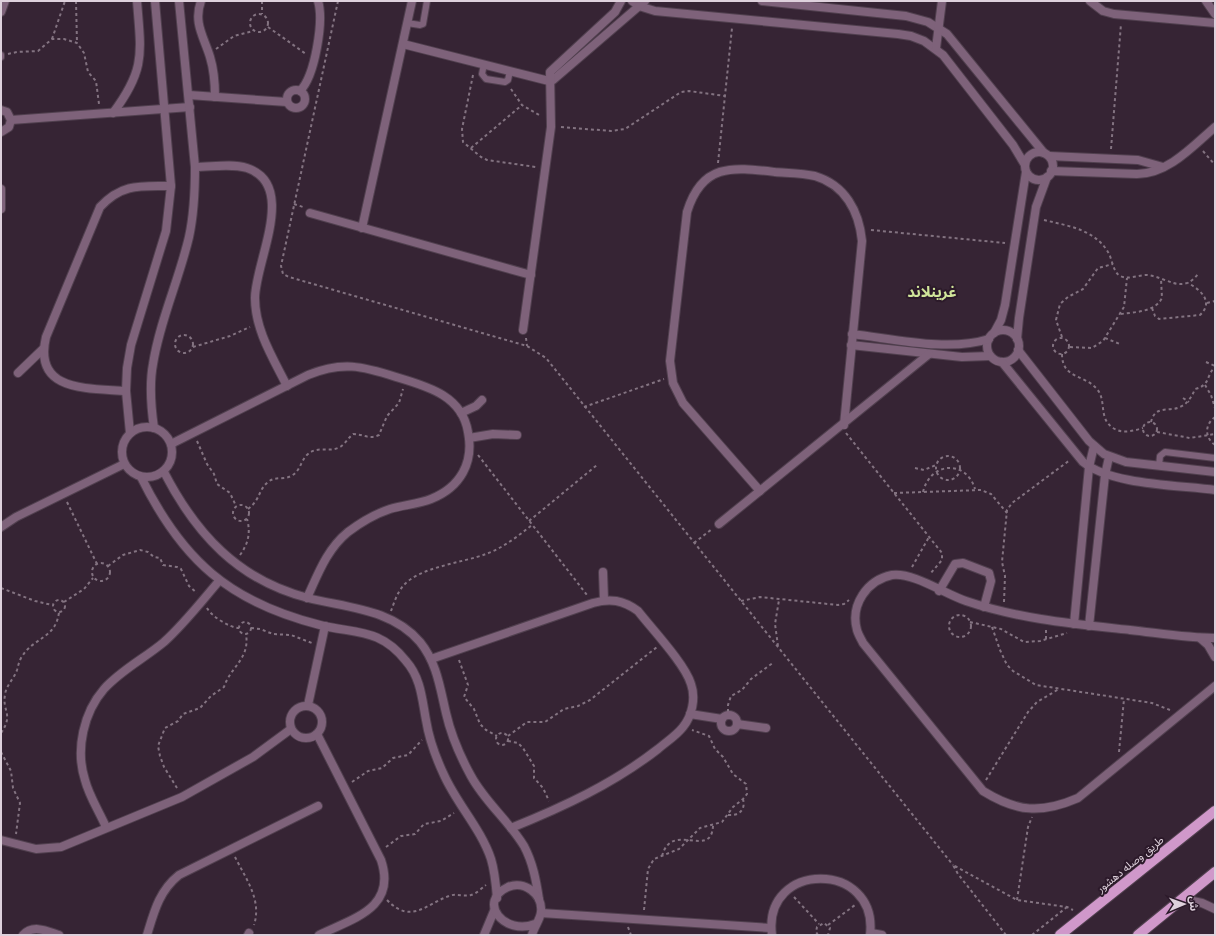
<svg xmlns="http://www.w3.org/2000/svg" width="1216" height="936" font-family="'Public Sans','Noto Sans Arabic',sans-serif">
<rect width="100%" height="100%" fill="#362434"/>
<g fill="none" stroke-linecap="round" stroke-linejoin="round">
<defs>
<g id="lane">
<path d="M 407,23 L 420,25 L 423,24 L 427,1"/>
<path d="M 1,55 L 1,57"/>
<path d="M 484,64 L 482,74 L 486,79 L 505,82 L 508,80 L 510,71"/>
<path d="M 1159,466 L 1160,456 L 1165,452 L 1215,458"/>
</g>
<g id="street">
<path d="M 201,1 C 193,23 204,37 210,57 C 214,70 215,83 215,97"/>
<path d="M 632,1 L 639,6 L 655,11 L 898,34 L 911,36 L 924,41 L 943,55 L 1013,145 L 1025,165"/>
<path d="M 762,1 L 906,16 L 928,22 L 947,34 L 1044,153"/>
<path d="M 1090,1 L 1103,11 L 1114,14 L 1215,23"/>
<path d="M 1206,1 L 1215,14"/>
<path d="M 1,12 L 5,1"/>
<path d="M 403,44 L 549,81 L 553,80 L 645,1"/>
<path d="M 936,48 L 942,1"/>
<circle cx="296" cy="99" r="9"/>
<path d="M 300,91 C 315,76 324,21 318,1"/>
<path d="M 189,95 L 287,102"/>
<path d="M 1,110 L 7,112 L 11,120 L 9,127 L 1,132"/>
<path d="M 113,113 C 146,69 141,53 137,1"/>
<path d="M 11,120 L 190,107"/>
<circle cx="1039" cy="166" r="14"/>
<path d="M 1049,156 L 1138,160 L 1163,167"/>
<path d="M 195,167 C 212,167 231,163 247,168 C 298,185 255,262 255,298 C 255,330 273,358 287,386"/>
<path d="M 1051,171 L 1137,174 C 1168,174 1193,146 1215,127"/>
<path d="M 1,189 L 1,209"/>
<path d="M 310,213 L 531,275"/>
<path d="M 362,228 L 412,1"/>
<path d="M 523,330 L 551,127 L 550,72 L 615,12 L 621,1"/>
<circle cx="1003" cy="346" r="16"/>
<path d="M 994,333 L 1001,320 L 1005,305 L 1026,172"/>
<path d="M 852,334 C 895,339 948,352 989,339"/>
<path d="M 1017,339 L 1019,318 L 1036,207 L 1047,177"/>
<path d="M 851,345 L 962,357 L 990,356"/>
<path d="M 1018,350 L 1089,441 L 1104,454 L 1126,462 L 1215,472"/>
<path d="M 1002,362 L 1083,462 C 1111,485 1178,485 1215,490"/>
<path d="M 18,373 L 43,349"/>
<path d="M 126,391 C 87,388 33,392 46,337 L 100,207 C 122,183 141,186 171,186"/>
<path d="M 461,413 L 476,406 L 482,400"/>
<circle cx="147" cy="452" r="25"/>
<path d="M 154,428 C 151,407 149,385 153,364 C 160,320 179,280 189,237 C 194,214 195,191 195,167 L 179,1"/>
<path d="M 130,433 L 126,391 L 127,368 L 131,345 L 166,231 L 171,186 L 155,1"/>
<path d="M 469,438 L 493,434 L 517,435"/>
<path d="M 171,444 L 308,375 C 342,361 362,366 396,377 C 426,386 462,395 468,432 C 474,462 461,487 431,499 C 419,504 403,505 390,509 C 375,514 360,523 348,532 C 327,549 318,574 307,598"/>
<path d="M 164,472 C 196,534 238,580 308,598 C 348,608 392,609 420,642 C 437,663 440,688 446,713 C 451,735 460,756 471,776 C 485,802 509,821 524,846 C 533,863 536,880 539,899"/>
<path d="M 141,477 C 182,560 229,602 320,625 C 356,634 380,628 406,661 C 421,678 422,699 426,720 C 429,739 436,758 444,775 C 457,804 481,829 491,859 C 495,872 496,885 497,898"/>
<path d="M 760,491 L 683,403 L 673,383 L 670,361 L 687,212 C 702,163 732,167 775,172 C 788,173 803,173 815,176 C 845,185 859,211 862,241 L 844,425"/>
<path d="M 719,524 L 929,354"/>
<path d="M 1,527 L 16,517 L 124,464"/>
<path d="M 603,572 L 604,600"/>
<path d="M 939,591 L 955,564 L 963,563 L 989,573 L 991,581 L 984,607"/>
<path d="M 1074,624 L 1089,467 L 1094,446"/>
<path d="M 1089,626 L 1105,475 L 1109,457"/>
<path d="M 1200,638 L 1208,645 L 1215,657"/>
<path d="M 1215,638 C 1187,638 1158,633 1130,630 C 1075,624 1019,619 966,601 C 945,594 913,572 892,575 C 867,580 850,605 857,630 C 858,634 861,639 863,643 L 983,791 C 1017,812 1041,814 1078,798 L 1215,686"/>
<path d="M 431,659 L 593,603 C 610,598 623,600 638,611 C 652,629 685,664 691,684 C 696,698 692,716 683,727 C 676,736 666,742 658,749 C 613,784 563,807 511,828"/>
<path d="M 308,705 L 325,626"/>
<circle cx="306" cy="722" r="16"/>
<path d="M 690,714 L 722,719"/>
<circle cx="729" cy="723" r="8"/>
<path d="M 737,724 L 766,728"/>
<path d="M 317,734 L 381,860 C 397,908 354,918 319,935"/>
<path d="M 106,827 C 99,811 89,796 85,780 C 75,749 84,712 104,689 C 121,670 145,658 164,642 C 184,624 201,602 219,581"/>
<path d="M 1,840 L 36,849 L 61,847 L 182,797 L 253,757 L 291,729"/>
<path d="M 1183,899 L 1202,903 L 1215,909"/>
<path d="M 541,913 L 771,928"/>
<path d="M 871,933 L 882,935"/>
<path d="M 23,935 C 33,924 47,931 59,935"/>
<path d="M 147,935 C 154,912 159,891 179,875 L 318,806"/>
<path d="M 248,935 L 249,933"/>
<path d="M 484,935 L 494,911"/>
<path d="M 532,935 C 534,927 540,920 541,912 C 543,894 524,880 508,887 C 476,902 505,936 535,924"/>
<path d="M 772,935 C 762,860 879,860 870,935"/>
</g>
<g id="primary">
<path d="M 1060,935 L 1215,811"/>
<path d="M 1138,935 L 1215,872"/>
</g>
</defs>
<use href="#lane" stroke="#51404f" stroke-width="8"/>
<use href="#street" stroke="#51404f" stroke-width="10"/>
<use href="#primary" stroke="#51404f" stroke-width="12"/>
<g stroke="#837381" stroke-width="2" stroke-dasharray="3 3" stroke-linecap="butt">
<path d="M 76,1 L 77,43"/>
<path d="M 262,1 L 262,14"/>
<path d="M 338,1 L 281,266 L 283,274 L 289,277 L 527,346 L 546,358 L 953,865"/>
<circle cx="259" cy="23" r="9"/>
<path d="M 268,27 L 306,54"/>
<path d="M 52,39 L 65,1"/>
<path d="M 216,49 L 234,36 L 253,31"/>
<path d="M 8,54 L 17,52 L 38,51 L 52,39 L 64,39 L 77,43 L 84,53 L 88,72 L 96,81 L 99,104"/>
<path d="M 473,75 L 462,129 L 463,142 L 481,157 L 487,160 L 536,167"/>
<path d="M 511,89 L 522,105 L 541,116"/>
<path d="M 561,127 L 611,131 L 625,129 L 681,92 L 689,91 L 725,96"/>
<path d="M 471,148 L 522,105"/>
<path d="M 1111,149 L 1121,24"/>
<path d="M 1203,151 L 1215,165"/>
<path d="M 718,163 L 732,28"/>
<path d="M 294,204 L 303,207"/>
<path d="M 1044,220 C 1068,226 1094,229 1108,252 C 1112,258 1113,272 1120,276 C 1129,280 1138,275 1147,275 C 1167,277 1182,295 1198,274"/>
<path d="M 871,230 L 1005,243"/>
<path d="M 1207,303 L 1215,301"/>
<path d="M 1152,308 L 1155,316 L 1159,319 L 1200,315 C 1214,302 1201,290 1188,283"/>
<path d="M 1121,314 C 1135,312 1155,312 1162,298 L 1161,279"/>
<circle cx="184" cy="344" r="9"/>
<path d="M 1062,337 L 1056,320 L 1060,304 L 1068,297 L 1083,289 L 1098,268 L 1113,264"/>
<circle cx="1061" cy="346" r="8"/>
<path d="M 526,338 L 527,346"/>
<path d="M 1105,338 L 1120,344"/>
<path d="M 193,347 L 230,336 L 250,327"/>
<path d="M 1070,347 L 1092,348 L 1103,341 L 1124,307 L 1127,278"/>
<path d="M 1062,354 C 1062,379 1084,374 1097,389 C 1107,401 1098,418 1113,428 C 1122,434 1133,431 1143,428"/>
<path d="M 1206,362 L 1215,366"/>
<path d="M 1205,385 L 1211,395 L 1215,408"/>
<path d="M 1183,398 L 1189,402"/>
<path d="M 584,407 L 664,379"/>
<path d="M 1215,417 C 1204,425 1205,438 1215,445"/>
<circle cx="1150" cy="429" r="7"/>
<path d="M 1151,422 C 1157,397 1181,424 1195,389 C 1211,385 1206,375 1215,367"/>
<path d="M 1157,432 L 1190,438 L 1215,434"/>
<path d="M 846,433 L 942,553 L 942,560 L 930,574"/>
<path d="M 197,441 L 207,464 L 214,474 L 217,484 L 230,493 L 236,506"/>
<path d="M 478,455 L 587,595"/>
<circle cx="948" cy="468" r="12"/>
<path d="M 915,468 L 924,470 L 936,465"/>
<path d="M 923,492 C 930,462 966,459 975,489"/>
<path d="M 894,493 L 981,490 L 991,494 L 1007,513"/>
<path d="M 67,502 L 97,564"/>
<circle cx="241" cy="513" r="8"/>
<path d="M 248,509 C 261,499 258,490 268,482 C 275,476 284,480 291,476 C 301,471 300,461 308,454 C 317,446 328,452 338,448 C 345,445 347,439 353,434 C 363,434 369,440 379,435 L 387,416 L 399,403 L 403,389"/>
<path d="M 529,521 L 597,465"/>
<path d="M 694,543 L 712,529"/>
<path d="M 240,555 C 248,544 251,533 247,519"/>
<circle cx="101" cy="572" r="9"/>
<path d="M 108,566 L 123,555 L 140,550 L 148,552 L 154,557 L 160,558 L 163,565 L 177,567 L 181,569 L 189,586 L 197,593"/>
<path d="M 912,567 L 929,537"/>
<path d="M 1,588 L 35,601 L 52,605"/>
<circle cx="59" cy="606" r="6"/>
<path d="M 741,601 L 760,597 L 838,605 L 844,604 L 849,600"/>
<path d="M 64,602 L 84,589 L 93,578"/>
<path d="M 1004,602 L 1005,576 L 1002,562 L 1007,510 L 1012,503 L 1070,460"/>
<path d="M 207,608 C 211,616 230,628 239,628"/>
<path d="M 391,611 C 394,603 397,593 403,586 C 419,567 462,563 486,554 C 503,548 518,536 532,525"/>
<circle cx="960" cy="626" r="11"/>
<circle cx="245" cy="628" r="6"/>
<path d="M 970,622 L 1001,629 L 1024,642 L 1040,641 L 1067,633"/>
<path d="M 992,627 L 1000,650 L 1007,665 L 1013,671 L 1036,685 L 1152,703 L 1170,710"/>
<path d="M 251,628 L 260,629 L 273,634 L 291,635 L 312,643"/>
<path d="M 1046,639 L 1046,629"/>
<path d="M 778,646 L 775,624 L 779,600"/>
<path d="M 459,660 L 468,685 L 464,697 L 474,709 L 480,724 L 486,730 L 497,736"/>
<path d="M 728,712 L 728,705 L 731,696 L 742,690 L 751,679 L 774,662"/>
<circle cx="502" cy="739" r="6"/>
<path d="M 1,733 C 14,714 2,711 5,695 C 6,685 14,679 17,670 C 18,666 19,662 21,658 C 33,637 56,639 59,612"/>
<path d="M 508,736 L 527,722 L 545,722 L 564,709 L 578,706 L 590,700 L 657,647"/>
<path d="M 508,741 L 518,743 L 523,748 L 534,766 L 534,778 L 543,788 L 549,801"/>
<path d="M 1,752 L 11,771 L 13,788 L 20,803 L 16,834"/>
<path d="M 1119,752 L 1124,699"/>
<path d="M 986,780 L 1028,712 L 1037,702 L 1059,689"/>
<path d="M 352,782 L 368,771 L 382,768 L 393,758 L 408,755 L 422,740"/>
<path d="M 177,788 L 164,767 L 160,756 L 158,746 L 163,733 L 165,728 L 178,721 L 183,714 L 200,708 L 211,696 L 224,687 C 231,666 250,659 246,634"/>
<path d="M 728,815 C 738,816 746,811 743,799"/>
<path d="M 386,847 L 401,836 L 415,834 L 424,824 L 441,821 L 454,813"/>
<path d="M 662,856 C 672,820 711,860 713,826"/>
<path d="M 235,857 C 246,879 262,900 254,925"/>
<path d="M 794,897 L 819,924"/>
<path d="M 387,900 C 411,925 426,904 449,896 C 456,893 463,897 471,895 C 476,894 482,888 486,885"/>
<path d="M 1017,900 L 1028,827 L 1032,817"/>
<path d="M 644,910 L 648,869 L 654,859 L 679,849 L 700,828 L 722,822 L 733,807 L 743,799 L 747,794 L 746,784 L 733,774 L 723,757 L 715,749 L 709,736 L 692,730"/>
<path d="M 828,925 L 855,905"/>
<path d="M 628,927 L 631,935"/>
<path d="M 818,935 L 816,932 L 817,927 L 824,923 L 830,928 L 828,935"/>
<path d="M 1006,935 L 958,874 L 953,865 L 1017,900 L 1067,907 L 1073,910"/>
<path d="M 1032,935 L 1067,907"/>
</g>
<use href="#lane" stroke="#7e627a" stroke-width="6"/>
<use href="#street" stroke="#7e627a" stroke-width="8"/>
<use href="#primary" stroke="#d098ca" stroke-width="10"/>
</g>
<g text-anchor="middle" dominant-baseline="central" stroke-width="4" stroke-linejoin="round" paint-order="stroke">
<g font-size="11" fill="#ded1dc" stroke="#2c1a2a">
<text transform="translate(1130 864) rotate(-39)">طريق وصله دهشور</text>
</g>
<g font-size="15" font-weight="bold" fill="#d0e59a" stroke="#2c1a2a">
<text x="932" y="291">غرينلاند</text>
</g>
</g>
<rect width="1216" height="936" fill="none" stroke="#ded1dc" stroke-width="4"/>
<g transform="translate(1184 904) rotate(88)" stroke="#2c1a2a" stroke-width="3" paint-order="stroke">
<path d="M0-3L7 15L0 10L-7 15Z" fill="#ded1dc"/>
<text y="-6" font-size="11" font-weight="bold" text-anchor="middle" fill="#ded1dc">ش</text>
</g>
</svg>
